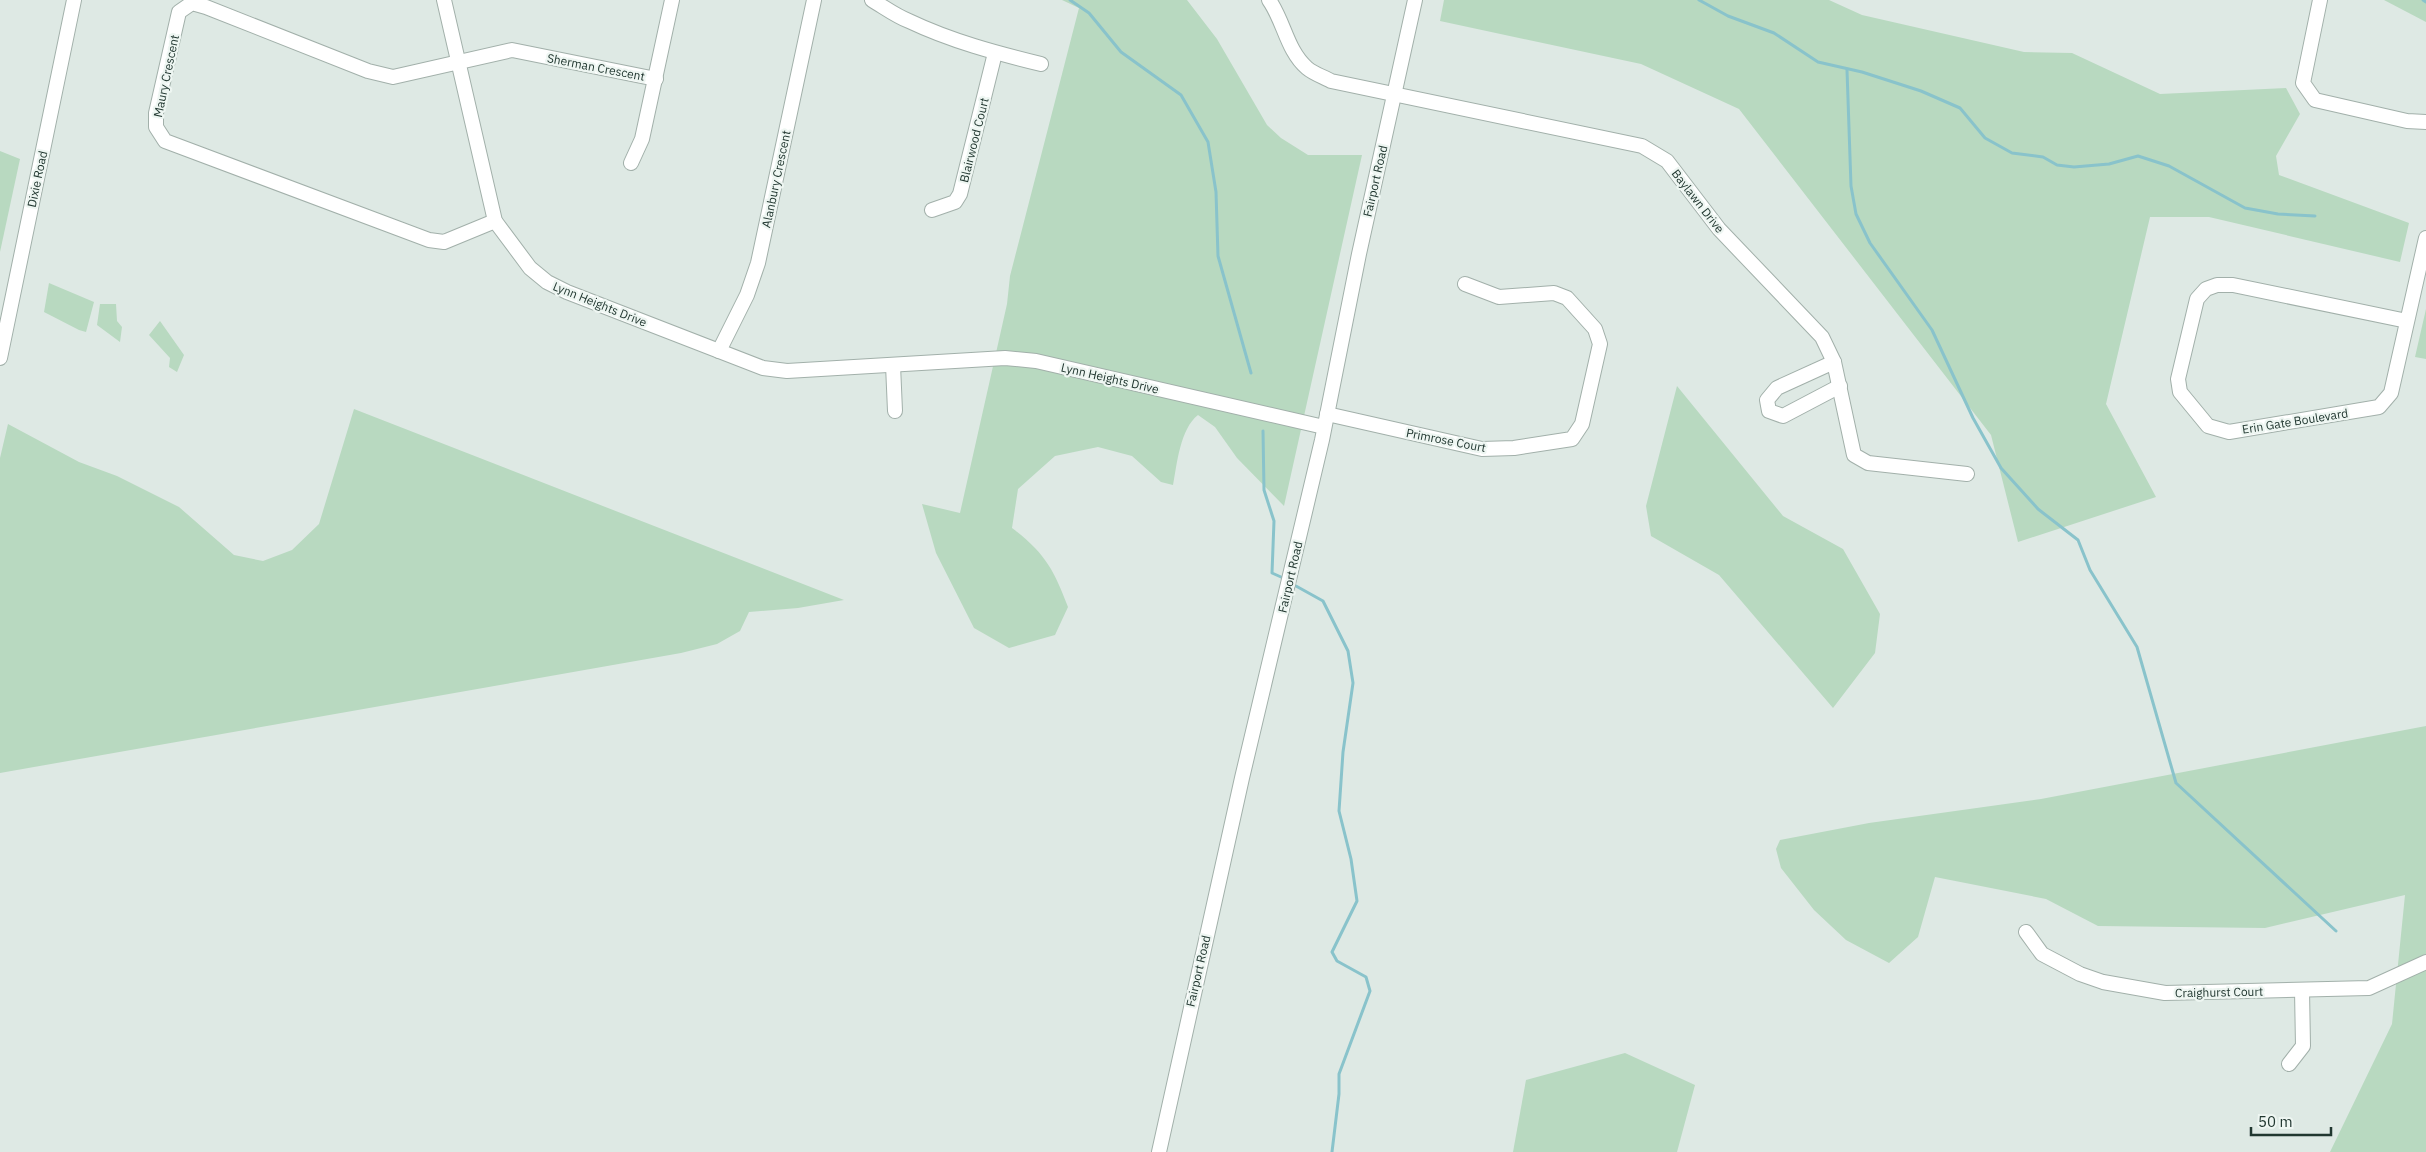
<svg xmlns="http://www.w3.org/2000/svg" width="2426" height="1152" font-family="'IBM Plex Sans',sans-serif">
<rect width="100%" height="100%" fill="#dee9e4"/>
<g fill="#b8d9c0">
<path d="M 1062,0 L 1187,0 L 1217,39 L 1267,125 L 1281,138 L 1308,155 L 1362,155 L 1284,506 L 1237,458 L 1215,427 L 1198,415 C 1180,429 1177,464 1173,485 L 1161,482 L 1132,456 L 1098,447 L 1055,456 L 1018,489 L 1012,528 C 1045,553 1054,570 1068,607 L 1055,635 L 1009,648 L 974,628 L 936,553 L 922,504 L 960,513 L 1007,304 L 1010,276 L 1079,8 Z"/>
<path d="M 1444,0 L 1829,0 L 1862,15 L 2024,52 L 2072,53 L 2160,94 L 2286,88 L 2300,114 L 2276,156 L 2279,175 L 2409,223 L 2400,262 L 2209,217 L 2150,217 L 2106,404 L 2156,497 L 2018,542 L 1991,435 L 1739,109 L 1641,64 L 1440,21 Z"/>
<path d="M 2384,0 L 2426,0 L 2426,22 Z"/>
<path d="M 0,151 L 20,159 L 0,252 Z"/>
<path d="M 49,283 L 94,302 L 86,332 L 79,330 L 44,312 Z"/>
<path d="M 100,304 L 116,304 L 117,321 L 122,327 L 120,342 L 97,325 Z"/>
<path d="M 2426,309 L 2426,359 L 2415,357 Z"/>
<path d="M 160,321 L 184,355 L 177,372 L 169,367 L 170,358 L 149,335 Z"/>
<path d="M 1677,386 L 1783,516 L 1843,549 L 1880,614 L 1875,653 L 1833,708 L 1719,575 L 1651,536 L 1646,506 Z"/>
<path d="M 354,409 L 844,600 L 798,608 L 749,612 L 740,631 L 717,644 L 681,653 L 0,773 L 0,458 L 8,424 L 79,462 L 117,476 L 179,507 L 234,555 L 263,561 L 292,550 L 319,524 Z"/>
<path d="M 2426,726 L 2426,1152 L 2330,1152 L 2392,1024 L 2405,895 L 2265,928 L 2098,926 L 2046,899 L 1935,877 L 1918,937 L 1889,963 L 1846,940 L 1814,910 L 1781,868 L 1776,849 L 1780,840 L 1869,823 L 2041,799 Z"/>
<path d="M 1625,1053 L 1695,1085 L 1677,1152 L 1513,1152 L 1526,1080 Z"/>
</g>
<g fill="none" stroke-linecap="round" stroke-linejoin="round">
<g stroke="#89c3cb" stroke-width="3">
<path d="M 1070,0 L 1089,13 L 1121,52 L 1181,95 L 1208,142 L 1216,192 L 1218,256 L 1251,373"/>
<path d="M 1699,0 L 1728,16 L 1774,33 L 1818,62 L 1862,72 L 1921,91 L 1960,108 L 1985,138 L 2012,153 L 2043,157 L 2057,165 L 2074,167 L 2109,164 L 2138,156 L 2169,166 L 2245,208 L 2278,214 L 2315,216"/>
<path d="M 2423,0 L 2426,2"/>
<path d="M 1847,70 L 1851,186 L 1856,214 L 1870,243 L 1932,330 L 1973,418 L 2001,468 L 2038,509 L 2078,540 L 2090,570 L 2137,647 L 2176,783 L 2336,931"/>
<path d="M 1263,431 L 1264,490 L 1274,521 L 1272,573 L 1281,577"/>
<path d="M 1296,586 L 1323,601 L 1348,651 L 1353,683 L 1343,752 L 1339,811 L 1351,859 L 1357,901 L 1332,952 L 1337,961 L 1366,977 L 1370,991 L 1339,1074 L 1339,1094 L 1332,1152"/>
</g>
<defs>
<g id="minor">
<path d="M 444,0 L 495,221 L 530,268 L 547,282 L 567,292 L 763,368 L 787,371 L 1005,358 L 1036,361 L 1324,427"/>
<path d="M 872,0 C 884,7 896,16 909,21 C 951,41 996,53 1041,64"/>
<path d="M 1269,0 C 1284,21 1287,51 1307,68 C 1314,74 1324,77 1331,81 L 1642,146 L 1667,161 L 1719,229 L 1822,337 L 1834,362 L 1854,455 L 1868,463 L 1967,474"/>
<path d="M 2320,0 L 2303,83 L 2315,100 L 2407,121 L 2426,122"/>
<path d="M 631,163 L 642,139 L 672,0"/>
<path d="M 932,210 L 955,202 L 960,194 L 995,53"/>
<path d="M 495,221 L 444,242 L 429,240 L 165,141 L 156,127 L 156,113 L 179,12 L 192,3 L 206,7 L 368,71 L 393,77 L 512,50 L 656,79"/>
<path d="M 2407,321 L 2233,285 L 2217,285 L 2206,289 L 2197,299 L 2178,379 L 2180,392 L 2208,426 L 2229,432 L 2379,407 L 2391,393 L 2426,238"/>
<path d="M 719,351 L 747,295 L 758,263 L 814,0"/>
<path d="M 0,358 L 74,0"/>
<path d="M 1834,362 L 1777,388 L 1767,400 L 1769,411 L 1783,416 L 1840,386"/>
<path d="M 893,365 L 895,411"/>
<path d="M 1327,414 L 1482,449 L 1514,448 L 1572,439 L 1582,424 L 1600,344 L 1595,329 L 1567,298 L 1554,293 L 1499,297 L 1465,284"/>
<path d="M 2026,932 L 2042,954 L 2080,974 L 2103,982 L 2165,993 L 2369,988 L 2426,962"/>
<path d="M 2289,1064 L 2303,1046 L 2302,990"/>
<path d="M 1159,1152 L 1242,778 L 1322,440 L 1359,254 L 1415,0"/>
</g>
</defs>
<use href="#minor" stroke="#a2b0aa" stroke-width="16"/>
<use href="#minor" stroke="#fff" stroke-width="14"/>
</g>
<g text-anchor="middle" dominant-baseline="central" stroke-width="4.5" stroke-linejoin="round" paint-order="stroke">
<g font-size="12" fill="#213730" stroke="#eef6f2">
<text transform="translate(596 67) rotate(11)">Sherman Crescent</text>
<text transform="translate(166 76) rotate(-78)">Maury Crescent</text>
<text transform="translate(974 140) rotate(-76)">Blairwood Court</text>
<text transform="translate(37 179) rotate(-78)">Dixie Road</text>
<text transform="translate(776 179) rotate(-78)">Alanbury Crescent</text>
<text transform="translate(1375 181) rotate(-77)">Fairport Road</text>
<text transform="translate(1698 201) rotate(52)">Baylawn Drive</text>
<text transform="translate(600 304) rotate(22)">Lynn Heights Drive</text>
<text transform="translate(1110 378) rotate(13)">Lynn Heights Drive</text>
<text transform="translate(2295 421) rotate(-9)">Erin Gate Boulevard</text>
<text transform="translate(1446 440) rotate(11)">Primrose Court</text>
<text transform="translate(1290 577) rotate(-77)">Fairport Road</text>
<text transform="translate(1198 971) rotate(-77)">Fairport Road</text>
<text transform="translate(2219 992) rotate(-1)">Craighurst Court</text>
</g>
</g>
<path d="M2251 1127v8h80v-8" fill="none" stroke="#213730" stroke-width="2.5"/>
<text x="2258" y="1127" font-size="15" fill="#213730" stroke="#eef6f2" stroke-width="4" paint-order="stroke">50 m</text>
</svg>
